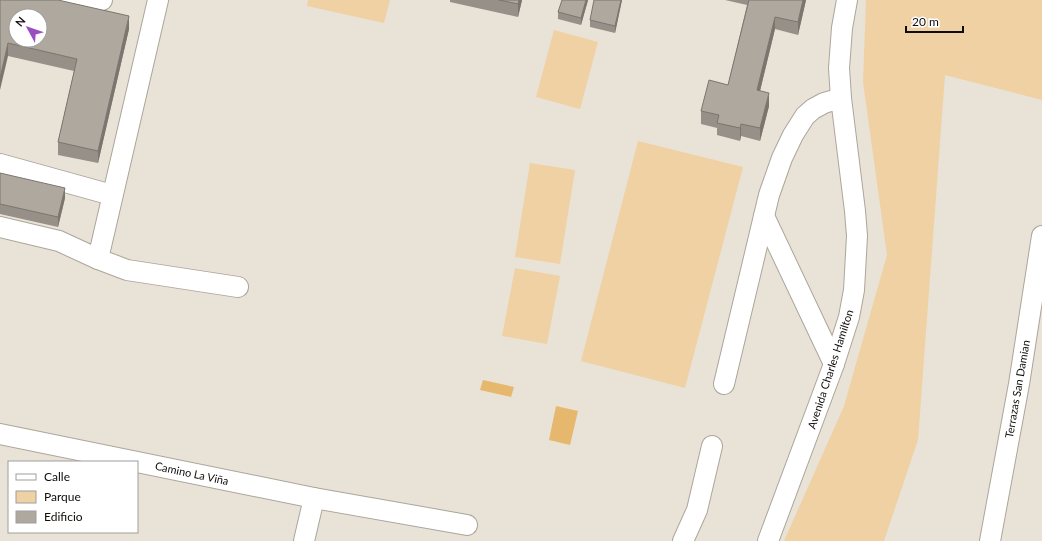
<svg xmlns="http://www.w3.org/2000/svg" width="1042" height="541" font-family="Lato,sans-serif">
<rect width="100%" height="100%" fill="#e9e2d7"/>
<g fill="#efd1a4">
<path d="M 308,0 L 390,0 L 384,23 L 307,6 Z"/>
<path d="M 866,0 L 1042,0 L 1042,100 L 945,75 L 918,440 L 884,541 L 784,541 L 844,406 L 887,255 L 863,82 Z"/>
<path d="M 554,30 L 598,42 L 580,109 L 536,97 Z"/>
<path d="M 638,141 L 743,167 L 685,388 L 581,361 Z"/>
<path d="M 530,163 L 575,170 L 560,264 L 515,257 Z"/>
<path d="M 515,268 L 560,276 L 547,344 L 502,336 Z"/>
</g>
<g fill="#e6b86d">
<path d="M 483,380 L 514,387 L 511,397 L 480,390 Z"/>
<path d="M 556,406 L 578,411 L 570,445 L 549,440 Z"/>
</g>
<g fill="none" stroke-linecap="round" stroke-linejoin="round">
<defs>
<g id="minor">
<path d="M 32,0 L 69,10 L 102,0"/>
<path d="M 0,164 L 112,195"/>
<path d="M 764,216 L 834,364"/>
<path d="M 0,227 L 59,241 L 98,259 L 127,270 L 238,287"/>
<path d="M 98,259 L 158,0"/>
<path d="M 724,384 L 769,195 L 782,158 L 793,135 L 805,116 L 813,109 L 824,103 L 841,98"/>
<path d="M 0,434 L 314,498 L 467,525"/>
<path d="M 304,541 L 314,498"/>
<path d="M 683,541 L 697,510 L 712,446"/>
<path d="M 768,541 L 834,364 L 849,317 L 854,290 L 857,236 L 855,211 L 841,98 L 839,68 L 842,28 L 847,0"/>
<path d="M 990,541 L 1019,384 L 1042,236"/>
</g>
</defs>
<use href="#minor" stroke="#aca59b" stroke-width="22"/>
<use href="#minor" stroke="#fff" stroke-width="20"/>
</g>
<g fill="#969088">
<path d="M 0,0 L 129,29 L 98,163 L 58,155 L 58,142 L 74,71 L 8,56 Z"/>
<path d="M 450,0 L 522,0 L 518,17 L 450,2 Z"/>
<path d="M 588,0 L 581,25 L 558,19 L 558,12 Z"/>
<path d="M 622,0 L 615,33 L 590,27 L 590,20 Z"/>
<path d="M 725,0 L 806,0 L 798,35 L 775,29 L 760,91 L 769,106 L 760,141 L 741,136 L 740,141 L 717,135 L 717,128 L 701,124 L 701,111 L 728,85 L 747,5 Z"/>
<path d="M 0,173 L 65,198 L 58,227 L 0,214 Z"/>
</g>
<g fill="#7a766f">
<path d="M 519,0 L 522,0 L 518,17 L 518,4 Z"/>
<path d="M 586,0 L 588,0 L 581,25 L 581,18 Z"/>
<path d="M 621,0 L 622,0 L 615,33 L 615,26 Z"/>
<path d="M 803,0 L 806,0 L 798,35 L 798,22 Z"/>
<path d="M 129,16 L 129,29 L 98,163 L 98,151 Z"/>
<path d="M 775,17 L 775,29 L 757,103 L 757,90 Z"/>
<path d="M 8,43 L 8,56 L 0,90 L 0,78 Z"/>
<path d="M 769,93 L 769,106 L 760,141 L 760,128 Z"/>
<path d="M 741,124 L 741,136 L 740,141 L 740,128 Z"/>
<path d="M 65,188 L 65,198 L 58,227 L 58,217 Z"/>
</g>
<g fill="#afa89e" stroke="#7a766f" fill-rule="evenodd">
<path d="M 0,0 L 58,0 L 129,16 L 98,151 L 58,142 L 77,59 L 8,43 L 0,78 ZM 16,16 L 40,16 L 40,40 L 16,40 Z"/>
<path d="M 499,0 L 519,0 L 518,4 Z"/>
<path d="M 562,0 L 586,0 L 581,18 L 558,12 Z"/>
<path d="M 594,0 L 621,0 L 615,26 L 590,20 Z"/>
<path d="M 749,0 L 803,0 L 798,22 L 775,17 L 757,90 L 769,93 L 760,128 L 741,124 L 740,128 L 717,123 L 719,115 L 701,111 L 709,80 L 728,85 Z"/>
<path d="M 0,173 L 65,188 L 58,217 L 0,204 Z"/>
</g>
<g text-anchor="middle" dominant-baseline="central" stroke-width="4" stroke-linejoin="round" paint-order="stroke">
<g font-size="11" fill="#0f0c09" stroke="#fff">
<text transform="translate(830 369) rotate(-72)">Avenida Charles Hamilton</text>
<text transform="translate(1017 389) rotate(-80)">Terrazas San Damian</text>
<text transform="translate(192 473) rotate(12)">Camino La Viña</text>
</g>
</g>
<rect x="8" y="461" width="130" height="72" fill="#ffffff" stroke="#9f9e9d"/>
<rect x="16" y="474" width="20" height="6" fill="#ffffff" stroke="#9f9e9d"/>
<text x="44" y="481" font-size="12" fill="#0f0c09">Calle</text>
<rect x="16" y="491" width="20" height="12" fill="#efd1a4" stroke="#9f9e9d"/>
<text x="44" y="501" font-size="12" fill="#0f0c09">Parque</text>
<rect x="16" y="511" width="20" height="12" fill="#afa89e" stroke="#9f9e9d"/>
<text x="44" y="521" font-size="12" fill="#0f0c09">Edificio</text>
<g transform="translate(28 28) rotate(310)"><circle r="19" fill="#ffffff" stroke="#9f9e9d"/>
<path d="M0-3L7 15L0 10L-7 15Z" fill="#9a4fc1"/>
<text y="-6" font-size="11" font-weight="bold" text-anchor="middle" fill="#0f0c09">N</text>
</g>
<path d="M906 26v6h57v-6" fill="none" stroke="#0f0c09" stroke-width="2"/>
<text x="912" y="26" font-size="12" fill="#0f0c09" stroke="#ffffff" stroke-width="3" paint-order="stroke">20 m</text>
</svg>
